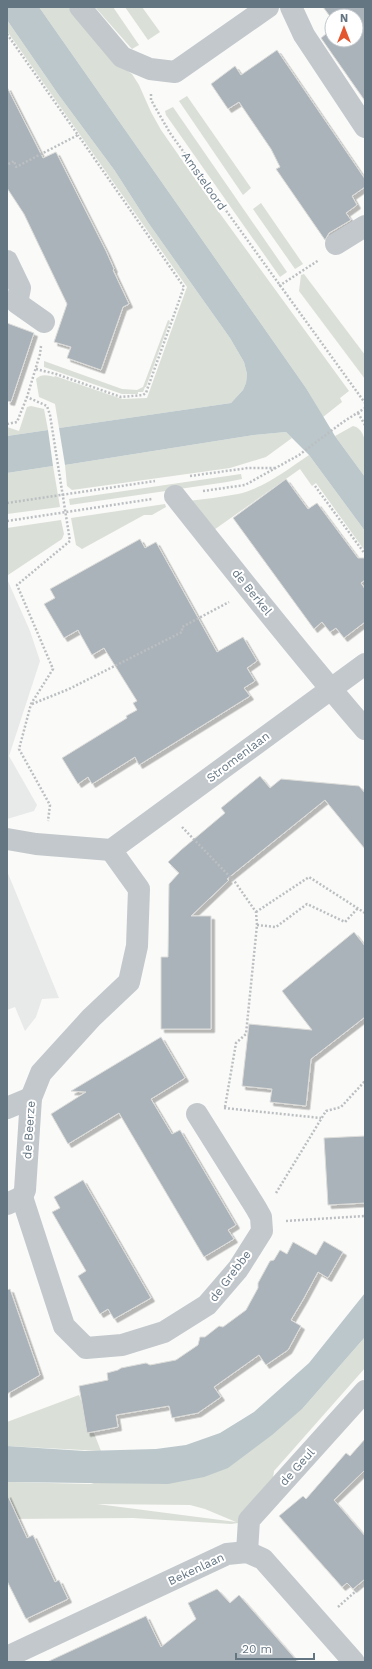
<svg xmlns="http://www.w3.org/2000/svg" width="372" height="1669" font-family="'Work Sans',sans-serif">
<defs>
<filter id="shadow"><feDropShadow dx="3.5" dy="3.5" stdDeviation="0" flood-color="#0004"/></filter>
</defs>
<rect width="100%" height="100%" fill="#fafaf8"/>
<g fill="#e8e9e9">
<path d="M 7,579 L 30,631 L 40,661 L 9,756 L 37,805 L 34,811 L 7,819 Z"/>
<path d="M 7,871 L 59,998 L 42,999 L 36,1017 L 25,1031 L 15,1007 L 7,1010 Z"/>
</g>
<g fill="#dadfd7" fill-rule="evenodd">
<path d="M 39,7 L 68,7 L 119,65 L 132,74 L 139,85 L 151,112 L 161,130 L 205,193 L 349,391 L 340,398 L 342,402 L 323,417 L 306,388 Z"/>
<path d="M 95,7 L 113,7 L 139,45 L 132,49 Z"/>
<path d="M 125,7 L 142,7 L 160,32 L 148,40 Z"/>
<path d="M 7,20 L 58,94 L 115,171 L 147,221 L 230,338 L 244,362 L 247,374 L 246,383 L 243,390 L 231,403 L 59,428 L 55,404 L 39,397 L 36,379 C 41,374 47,375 54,377 L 55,376 L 122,399 L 147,398 L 187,287 L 7,31 Z"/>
<path d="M 187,96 L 251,188 L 243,195 L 179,101 Z"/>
<path d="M 173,107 L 287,272 L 280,277 L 166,115 L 165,111 Z"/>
<path d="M 261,203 L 303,264 L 295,269 L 253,209 Z"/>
<path d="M 304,274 L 365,355 L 365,379 L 299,291 L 301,275 Z"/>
<path d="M 168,320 L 170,321 L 146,387 L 145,387 L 143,392 L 138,392 L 138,394 L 122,394 L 44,367 L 44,361 L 122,389 L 137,390 L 143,387 Z"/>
<path d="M 31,406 L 44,409 L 48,430 L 7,436 L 7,427 L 19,431 L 27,407 Z"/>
<path d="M 353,426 C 371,430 365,463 365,477 L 335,436 Z"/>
<path d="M 286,432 L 292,438 L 266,457 L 230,468 L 72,490 L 67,486 L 65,465 L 254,435 Z"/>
<path d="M 309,455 L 365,531 L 365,551 L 316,483 L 312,486 L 300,469 L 211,532 L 188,501 C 205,499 222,497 238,494 C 264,488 287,470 309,455 Z"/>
<path d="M 53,466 L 60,507 L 7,514 L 7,473 Z"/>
<path d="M 241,474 L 242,479 L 227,482 L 70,505 L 69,499 Z"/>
<path d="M 165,504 L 166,507 L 152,515 L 144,515 L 82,549 L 76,545 L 71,518 Z"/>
<path d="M 61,520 L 64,534 L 62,539 L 8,575 L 7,579 L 7,528 Z"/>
<path d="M 365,1337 L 365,1368 L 274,1471 L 272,1485 L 238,1523 L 231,1524 L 133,1518 L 7,1519 L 7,1482 L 91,1484 L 303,1408 ZM 97,1504 L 190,1505 L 205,1509 L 236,1522 Z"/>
<path d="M 79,1395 L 101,1451 L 7,1446 L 7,1422 Z"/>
</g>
<g fill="#bbc7cb">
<path d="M 7,7 L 39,7 L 306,388 L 335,436 L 365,477 L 365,531 L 309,455 L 286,432 L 254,435 L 65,465 L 59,428 L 231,403 L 243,390 L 246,383 L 247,374 L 244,362 L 230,338 L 147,221 L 115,171 L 58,94 L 7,20 Z"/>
<path d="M 48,430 L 53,466 L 7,473 L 7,436 Z"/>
<path d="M 365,1293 L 365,1337 L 303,1408 L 272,1435 L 228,1468 L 204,1477 L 168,1484 L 7,1482 L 7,1446 L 85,1451 L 156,1449 L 186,1445 L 220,1433 L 254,1412 L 309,1363 Z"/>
</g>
<g fill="#aab3b9" stroke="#dcdcda" filter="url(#shadow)">
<path d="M 323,7 L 365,7 L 365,101 L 321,38 L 332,29 L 332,40 L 356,40 L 356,16 L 332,16 L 332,19 Z"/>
<path d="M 277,50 L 365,179 L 365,187 L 352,196 L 357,205 L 346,213 L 351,220 L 329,233 L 325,240 L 276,169 L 280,167 L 271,149 L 239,102 L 228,109 L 211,84 L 235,66 L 241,75 Z"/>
<path d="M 7,87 L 43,158 L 56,152 L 106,251 L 114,269 L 113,270 L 129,304 L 123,307 L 101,370 L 67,358 L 71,347 L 54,342 L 67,304 L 24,214 L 7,188 Z"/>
<path d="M 7,323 L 34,333 L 11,402 L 7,401 Z"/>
<path d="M 286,479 L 308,509 L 317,503 L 358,558 L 365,558 L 365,580 L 361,583 L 365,589 L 365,622 L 344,638 L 336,628 L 330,632 L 322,622 L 314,629 L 233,518 Z"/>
<path d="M 140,539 L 145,548 L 156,542 L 217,652 L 243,637 L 257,661 L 247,668 L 255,681 L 244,688 L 250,696 L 139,765 L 135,757 L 92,784 L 88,777 L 78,784 L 62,758 L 127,718 L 126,716 L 137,710 L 133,703 L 137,701 L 104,648 L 92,655 L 78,630 L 64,638 L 44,604 L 55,598 L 50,589 Z"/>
<path d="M 260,776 L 270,788 L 281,779 L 359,786 L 365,793 L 365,849 L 325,800 L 227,879 L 229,880 L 191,916 L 211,916 L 211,1029 L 161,1029 L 161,957 L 168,957 L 169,884 L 179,873 L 168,862 L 181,850 L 225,813 L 221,808 Z"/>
<path d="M 354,932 L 365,946 L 365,1017 L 311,1059 L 306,1106 L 270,1102 L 272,1089 L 242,1086 L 249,1024 L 312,1030 L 282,991 Z"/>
<path d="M 161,1037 L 185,1078 L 151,1099 L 172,1134 L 180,1130 L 236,1225 L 228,1230 L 234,1239 L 204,1257 L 119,1113 L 68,1144 L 51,1114 L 86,1092 L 71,1091 Z"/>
<path d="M 365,1136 L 365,1203 L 328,1205 L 324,1138 Z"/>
<path d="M 83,1180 L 151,1298 L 114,1319 L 108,1309 L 100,1314 L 78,1276 L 86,1271 L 52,1212 L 60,1208 L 54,1197 Z"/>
<path d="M 324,1241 L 343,1252 L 328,1278 L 318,1272 L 304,1298 L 291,1320 L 301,1326 L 288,1350 L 266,1365 L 259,1355 L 214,1387 L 221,1397 L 198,1413 L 172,1418 L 169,1406 L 116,1415 L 118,1427 L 87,1433 L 79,1386 L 108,1380 L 107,1373 L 118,1370 L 121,1368 L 146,1363 L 150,1365 L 176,1360 L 198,1345 L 200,1337 L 205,1337 L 219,1326 L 223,1327 L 246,1310 L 258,1288 L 258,1283 L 270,1261 L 274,1260 L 280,1250 L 287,1254 L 293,1242 L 316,1255 Z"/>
<path d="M 10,1289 L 40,1375 L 7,1394 L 7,1290 Z"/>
<path d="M 365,1439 L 365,1470 L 334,1500 L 365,1536 L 365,1579 L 353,1589 L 347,1583 L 342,1587 L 279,1516 L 303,1496 L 306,1499 L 346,1453 L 350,1456 Z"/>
<path d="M 7,1494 L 27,1538 L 33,1535 L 55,1582 L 59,1580 L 68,1599 L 26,1619 L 7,1581 Z"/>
<path d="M 217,1589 L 230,1603 L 239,1595 L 298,1662 L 47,1662 L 146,1616 L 161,1647 L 196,1619 L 188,1603 Z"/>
</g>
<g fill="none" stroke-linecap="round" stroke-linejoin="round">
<g stroke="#bbbfc2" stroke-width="2.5" stroke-dasharray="2 2" stroke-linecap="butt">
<path d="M 7,34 L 78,135 L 16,167 L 14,161 L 7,165"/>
<path d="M 151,94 L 151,100 L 170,133 L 365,403"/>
<path d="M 279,286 L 319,260"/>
<path d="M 41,346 L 40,354 L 27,397 L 47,406 L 50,415 L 70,541 L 17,585 L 53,669 L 31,704 L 19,749 L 50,805 L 48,821"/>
<path d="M 36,369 L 56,374 L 121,397 L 143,395 L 146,393 L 148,387 L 184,287 L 78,135"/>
<path d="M 358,413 L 365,425"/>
<path d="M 7,424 L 17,422 L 27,397"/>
<path d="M 190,476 L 248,468 L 276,468"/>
<path d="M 315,486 L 365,554"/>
<path d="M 203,491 L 245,485 L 299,455 L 343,422 L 365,408"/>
<path d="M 7,503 L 155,481"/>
<path d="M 7,521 L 152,499"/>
<path d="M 32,704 L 69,689 L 182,632 L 182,627 L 229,602"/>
<path d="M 182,827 L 235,882 L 256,912 L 257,925 L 246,1034 L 236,1043 L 225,1107"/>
<path d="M 256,912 L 309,877 L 365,913"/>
<path d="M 257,925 L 276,927 L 307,904 L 345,922 L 358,908"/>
<path d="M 224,1108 L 321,1118"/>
<path d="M 276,1193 L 326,1111 L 341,1107 L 365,1081"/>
<path d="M 286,1221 L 365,1216"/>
<path d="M 338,1607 L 365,1583"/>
</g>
<g stroke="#c3c8cc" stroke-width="22">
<path d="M 80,7 L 122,57 L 150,69 L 175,72 L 268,7"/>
<path d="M 291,7 L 304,35 L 365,127"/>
<path d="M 336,244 L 365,226"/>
<path d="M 7,261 L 20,288 L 17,303 L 44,322"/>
<path d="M 175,496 C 237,574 299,653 365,729"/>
<path d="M 7,839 L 36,844 L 111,850 L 365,664"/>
<path d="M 7,1108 L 31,1098"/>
<path d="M 22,1197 L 64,1326 L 86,1348 L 122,1345 L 164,1332 L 207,1305 L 238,1269 L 262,1231 L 261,1217 L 256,1208 L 197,1114"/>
<path d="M 7,1204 L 22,1197 L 25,1190 L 31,1098 L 41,1073 L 91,1018 L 129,982 L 137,946 L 139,889 L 111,850"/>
<path d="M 247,1552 L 249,1520 L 365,1391"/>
<path d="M 7,1657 L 227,1554 L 247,1552 L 263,1559 L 354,1662"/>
</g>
</g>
<g text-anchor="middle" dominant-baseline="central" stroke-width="4" stroke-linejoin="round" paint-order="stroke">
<g font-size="12" fill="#657683" stroke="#fff">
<text transform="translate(204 181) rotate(55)">Amsteloord</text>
<text transform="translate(252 592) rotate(51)">de Berkel</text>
<text transform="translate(238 757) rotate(-37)">Stromenlaan</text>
<text transform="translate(29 1130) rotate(-86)">de Beerze</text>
<text transform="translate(230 1276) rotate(-53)">de Grebbe</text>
<text transform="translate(297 1467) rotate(-48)">de Geul</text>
<text transform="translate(196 1569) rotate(-25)">Bekenlaan</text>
</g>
</g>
<rect width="372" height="1669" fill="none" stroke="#657683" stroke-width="16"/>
<g transform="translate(344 28)"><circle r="19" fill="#ffffff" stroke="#c1c8cd"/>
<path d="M0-3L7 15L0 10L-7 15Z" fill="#e4572e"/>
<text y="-6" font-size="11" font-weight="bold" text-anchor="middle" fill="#657683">N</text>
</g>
<path d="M236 1653v6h78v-6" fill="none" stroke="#657683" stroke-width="2"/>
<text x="242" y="1653" font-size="12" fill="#657683" stroke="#ffffff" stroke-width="3" paint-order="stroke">20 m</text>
</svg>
